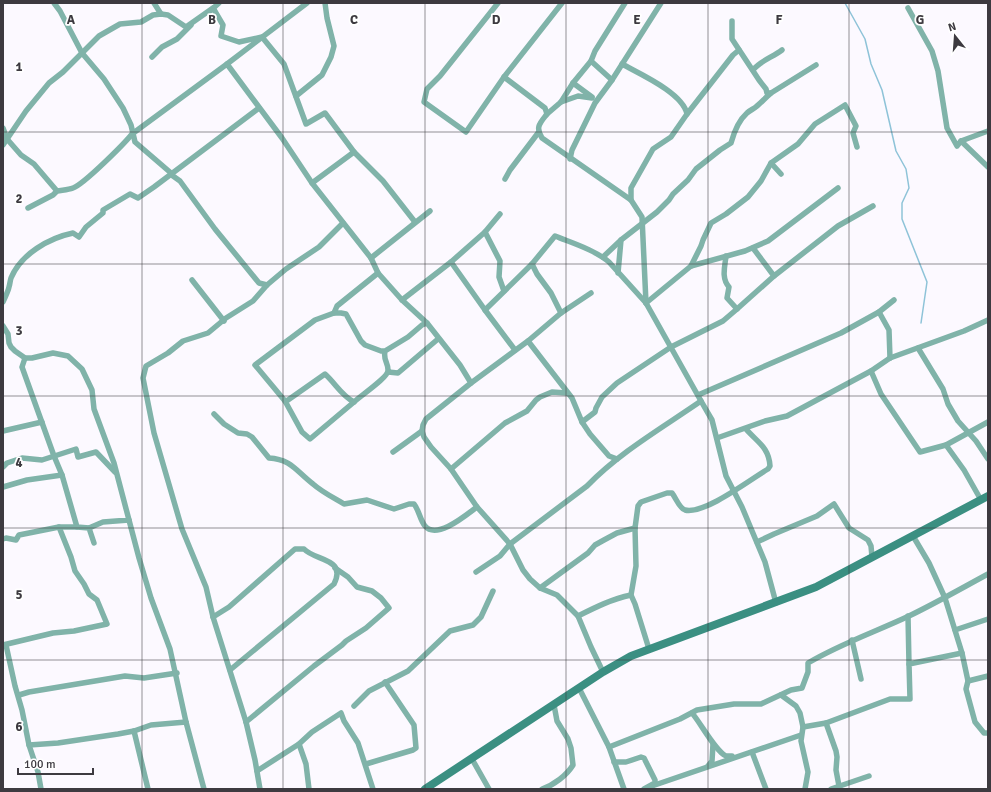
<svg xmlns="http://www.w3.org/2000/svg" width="991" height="792" font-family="Signika,sans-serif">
<rect width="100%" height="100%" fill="#fcf9ff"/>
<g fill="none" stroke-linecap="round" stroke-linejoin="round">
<path stroke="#8ec3d8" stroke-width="1.5" d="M 845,3 L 865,39 L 871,64 L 882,90 L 896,151 L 906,169 L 909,188 L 902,203 L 902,219 L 927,282 L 921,323"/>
<g stroke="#80b3a9" stroke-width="5.5">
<path d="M 54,3 L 60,11 L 82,53 L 104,79 L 123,108 L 131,125 L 135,142 L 171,173 L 173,176 L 180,181 L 215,229 L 259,283 L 267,285"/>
<path d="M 154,3 L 161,14"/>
<path d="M 498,3 L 440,76 L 427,89 L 424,102 L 466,132 L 504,77 L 562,3"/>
<path d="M 908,8 L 932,51 L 938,71 L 947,128 L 957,146 L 961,141 L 988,131"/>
<path d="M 210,11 L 219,3"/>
<path d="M 152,57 L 162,47 L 177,39 L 191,25"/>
<path d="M 591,61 L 612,80"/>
<path d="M 227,64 L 307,3"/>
<path d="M 622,64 C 640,74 683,93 687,114 L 671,137 L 653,149 L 631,188 L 631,200"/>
<path d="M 753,70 C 760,61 773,57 782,50"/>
<path d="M 504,77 L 545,108 L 547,114 C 540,123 535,127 542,138 L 631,200 L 642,217 L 646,303"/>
<path d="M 573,83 L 592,97"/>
<path d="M 771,93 L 816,65"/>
<path d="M 296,96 L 322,75 L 331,57 L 334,46 L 327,18 L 325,3"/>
<path d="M 561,102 L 578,96 L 592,98"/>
<path d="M 547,114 L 561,102 L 573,83 L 591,61 L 595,51 L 625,3"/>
<path d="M 687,114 L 733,55 L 739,50"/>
<path d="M 3,128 L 7,139 L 21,155 L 34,164 L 57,191"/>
<path d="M 961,141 L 988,167"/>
<path d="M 3,145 L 26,111 L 49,83 L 63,72 L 99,36 L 120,24 L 141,22 L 153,15 L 161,14 L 168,15 L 186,27 L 213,8 L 223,25 L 221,36 L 239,42 L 262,37 L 284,64 L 306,124 L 325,113 L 354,152 L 312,183 L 371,258 L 378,273 L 402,300 L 427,323 L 460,365 L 471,383 L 426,419 L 423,425 L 422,431 L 424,437 L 431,447 L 451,469 L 477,507 L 510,544 L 523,570 L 530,579 L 540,588 L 557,595 L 578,616 L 591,647 L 603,672"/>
<path d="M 354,152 L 383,181 L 415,222"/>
<path d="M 570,159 L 572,150 L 595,103 L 612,80 L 661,3"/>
<path d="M 771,163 L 781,174"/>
<path d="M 505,179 L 510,170 L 538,133"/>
<path d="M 28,208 L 53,195 L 57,191 C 62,190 68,190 73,188 C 84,184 124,144 132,134 L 227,64 L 282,138 L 312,183"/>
<path d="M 485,232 L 500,214"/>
<path d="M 753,248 L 774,276 L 838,226 L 873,206"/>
<path d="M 726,256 C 725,266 721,278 729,287 L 727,298 L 737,309 L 774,276"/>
<path d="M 603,257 L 621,240"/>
<path d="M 371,258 L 430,211"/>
<path d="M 451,262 L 485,310 L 515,350"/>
<path d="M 532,264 L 537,274 L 551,293 L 561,313"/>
<path d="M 691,266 L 701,246 L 703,240 L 711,223 L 726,214 L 748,197 L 761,181 L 771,163 L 798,144 L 815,124 L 845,105 L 856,126 L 853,133 L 857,147"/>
<path d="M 618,273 L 621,240 L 657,212 L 669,200 L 673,194 L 688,180 L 696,169 L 720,150 L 731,143 C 734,132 738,121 747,113 C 750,110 754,109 757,106 C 762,102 766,97 771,93 L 767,93 L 766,89 L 759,80 L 732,39 L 732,21"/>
<path d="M 192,280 L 224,321"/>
<path d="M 402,300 L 451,262 L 485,232 L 500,261 L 499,277 L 504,291"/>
<path d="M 3,302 C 5,297 8,292 9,287 C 10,284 10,281 11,278 C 21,254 49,238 73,233 L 79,237 L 86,227 L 103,213 L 103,210 L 130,194 L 138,198 L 154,187 L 259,108"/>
<path d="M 646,303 L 691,266 L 745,251 L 768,241 L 838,188"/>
<path d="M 485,310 L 532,264 L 555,236 C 572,243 595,250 609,262 L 646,303 L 701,401 L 712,420 L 726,476 L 742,507 L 765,562 L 776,603"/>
<path d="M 879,312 L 889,330 L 890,358"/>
<path d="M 334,313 L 337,306 L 378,273"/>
<path d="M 3,326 L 8,334 L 9,343 L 11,347 L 15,351 L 25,358 L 32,358 L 53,353 L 68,356 L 82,369 L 92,390 L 94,409 L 114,463 L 129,520 L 103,522 L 89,528"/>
<path d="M 528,341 L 561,313 L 591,293"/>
<path d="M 918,348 L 943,389 L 948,404 L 958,421 L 976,441 L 988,459"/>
<path d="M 385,351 C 383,360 388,362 388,370 C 389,377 360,396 354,402 C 341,395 336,384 325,374 L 288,400 L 285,401 L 255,365 L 315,320 L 334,313 L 341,313 L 346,314 L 361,341 L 365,345 L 381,351 L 385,351 L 408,337 L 422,325 L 427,323"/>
<path d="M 25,358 L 22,367 L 54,456 L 62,475 L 77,527 L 89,528 L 94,543"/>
<path d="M 871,371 L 881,394 L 920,452 L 946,445 L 988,422"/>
<path d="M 388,372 L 398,373 L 438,339"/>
<path d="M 471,383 L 528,341 L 572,398 L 582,422 L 590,434 L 609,456 L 617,459"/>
<path d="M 698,395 L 841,333 L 879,312 L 894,300"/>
<path d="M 285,401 L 302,432 L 310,439 L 354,402"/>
<path d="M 214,414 L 224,424 L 238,433 L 247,434 L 252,437 L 269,458 C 291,459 297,472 313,484 C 322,492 334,498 344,504 L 367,500 L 394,509 L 409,504 L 414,504 C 419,510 420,520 425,526 C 437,540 466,515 477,507"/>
<path d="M 582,422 L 595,412 L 596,408 L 602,397 L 617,383 L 671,347 L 723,321 L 737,309"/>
<path d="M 3,431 L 42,422"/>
<path d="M 717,438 L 765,421 L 787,416 L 871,371 L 890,358 L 964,331 L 988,320"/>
<path d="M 946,445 L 964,470 L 981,500"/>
<path d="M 393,452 L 422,431"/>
<path d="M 3,467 L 7,463 L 22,458 L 42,460 L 76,449 L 78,457 L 96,452 L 115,472"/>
<path d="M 451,469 L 505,423 L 527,411 L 536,400 L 540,397 L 552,392 L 567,393"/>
<path d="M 3,487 L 27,480 L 62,475"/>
<path d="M 129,520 L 139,558 L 151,598 L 170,649 L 186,722 L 204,789"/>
<path d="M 59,527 L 77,527"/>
<path d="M 913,536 L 929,563 L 945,598 L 962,653 L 968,681 L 966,689 L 975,722 L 984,733 L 988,733"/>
<path d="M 3,539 L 6,538 L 16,540 L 19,535 L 59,527 L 71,557 L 75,571 L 84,584 L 89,594 L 97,600 L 107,624 L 74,631 L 53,633 L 3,645"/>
<path d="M 757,542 L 774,534 L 817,516 L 834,504 L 849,528 L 868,540 L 871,546 L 872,557"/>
<path d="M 476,572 L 500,556 L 510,544 L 587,486 C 620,452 662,428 701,401"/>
<path d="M 540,588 L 588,553 L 595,545 L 604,540 L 617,533 L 635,528"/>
<path d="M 578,616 C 596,607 612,599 631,595"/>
<path d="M 908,616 L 909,664"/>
<path d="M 213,617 L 229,607 L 295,549 L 304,549 C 315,561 347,558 334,584 L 230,670"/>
<path d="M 955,630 L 988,619"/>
<path d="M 852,640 L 861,679"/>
<path d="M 6,645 L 15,686 L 22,710 L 29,745 L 38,772 L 41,789"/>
<path d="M 649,649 L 635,604 L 631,595 L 636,566 L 635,528 L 638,506 L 641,502 L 667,493 L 672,493 C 676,498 679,508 685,510 C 704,515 751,479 768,469 L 770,466 C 769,447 757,442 746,429"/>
<path d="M 968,681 L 988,676"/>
<path d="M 579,688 L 609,747 L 624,789"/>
<path d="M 19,695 L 29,692 L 125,676 L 144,678 L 177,673"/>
<path d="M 781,695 L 796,706 L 800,713 L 803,727 L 801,741 L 808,772 L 805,789"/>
<path d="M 354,706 L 369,691 L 408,671 L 450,631 L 473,625 L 481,617 L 493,591"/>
<path d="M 692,713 C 700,722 716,752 726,756 C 728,756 730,756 732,756"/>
<path d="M 246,722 L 314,666 L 342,645 L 346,641 L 366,628 L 389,608 L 381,598 L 372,591 L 357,587 L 348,577 L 335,568"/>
<path d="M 826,723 L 890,699 L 910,699 L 909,664 L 962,653"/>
<path d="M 803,727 L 826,723 L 836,751 L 837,757 L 836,770 L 839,786"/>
<path d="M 134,731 L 148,789"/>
<path d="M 299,744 L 306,764 L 309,789"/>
<path d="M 29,745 L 58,743 L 118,734 L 134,731 L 151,725 L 186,722"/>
<path d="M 609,747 L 680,719 L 697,710 L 734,704 L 761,704 L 791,690 L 802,688 L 808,672 L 808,663 C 840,644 875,632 909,616 C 936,603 962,588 988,574"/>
<path d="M 752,752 L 766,789"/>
<path d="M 472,759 L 489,789"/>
<path d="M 614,762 L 626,762 L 641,757 L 644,758 L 655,780 L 655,783 L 644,789"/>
<path d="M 366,764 L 413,750 L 416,748 L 414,725 L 385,682"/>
<path d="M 708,766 L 712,761 L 713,744"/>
<path d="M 257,771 L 299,744 L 312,732 L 341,713 L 344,721 L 358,743 L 373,789"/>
<path d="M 649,787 L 801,735"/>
<path d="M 260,789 L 255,760 L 246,722 L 213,617 L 206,587 L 182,529 L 154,433 L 143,378 L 146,366 L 168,353 L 183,341 L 208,333 L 226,318 L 253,301 L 267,285 L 286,269 L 319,247 L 343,223"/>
<path d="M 542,789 C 554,785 567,775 573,765 L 571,748 L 568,739 L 557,721 L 554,705"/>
<path d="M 831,789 L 869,776"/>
</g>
<path stroke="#3b8f82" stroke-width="8" d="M 425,789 L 603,672 L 631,656 L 816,587 L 988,496"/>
</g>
<path fill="none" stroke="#3d3a40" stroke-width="1" stroke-opacity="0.55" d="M 142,3 L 142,789M 283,3 L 283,789M 425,3 L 425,789M 566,3 L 566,789M 708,3 L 708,789M 849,3 L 849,789M 3,132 L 988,132M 3,264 L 988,264M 3,396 L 988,396M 3,528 L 988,528M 3,660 L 988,660"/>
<g font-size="13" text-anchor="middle" font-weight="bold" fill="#3d3a40" stroke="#fff" stroke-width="3.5" stroke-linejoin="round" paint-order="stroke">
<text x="71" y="24">A</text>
<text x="212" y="24">B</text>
<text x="354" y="24">C</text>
<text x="496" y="24">D</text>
<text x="637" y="24">E</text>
<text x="779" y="24">F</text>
<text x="920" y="24">G</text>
<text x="19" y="71">1</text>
<text x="19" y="203">2</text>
<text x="19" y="335">3</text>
<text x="19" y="467">4</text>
<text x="19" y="599">5</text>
<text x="19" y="731">6</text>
</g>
<rect width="991" height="792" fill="none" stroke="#3d3a40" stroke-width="8"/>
<g transform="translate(955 36) rotate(343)" stroke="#ffffff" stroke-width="3" paint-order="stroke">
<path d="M0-3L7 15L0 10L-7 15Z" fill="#3d3a40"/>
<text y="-6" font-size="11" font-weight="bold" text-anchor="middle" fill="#3d3a40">N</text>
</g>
<path d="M18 768v6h75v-6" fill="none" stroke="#3d3a40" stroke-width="2"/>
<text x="24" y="768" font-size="12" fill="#3d3a40" stroke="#ffffff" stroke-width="3" paint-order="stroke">100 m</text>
</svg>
